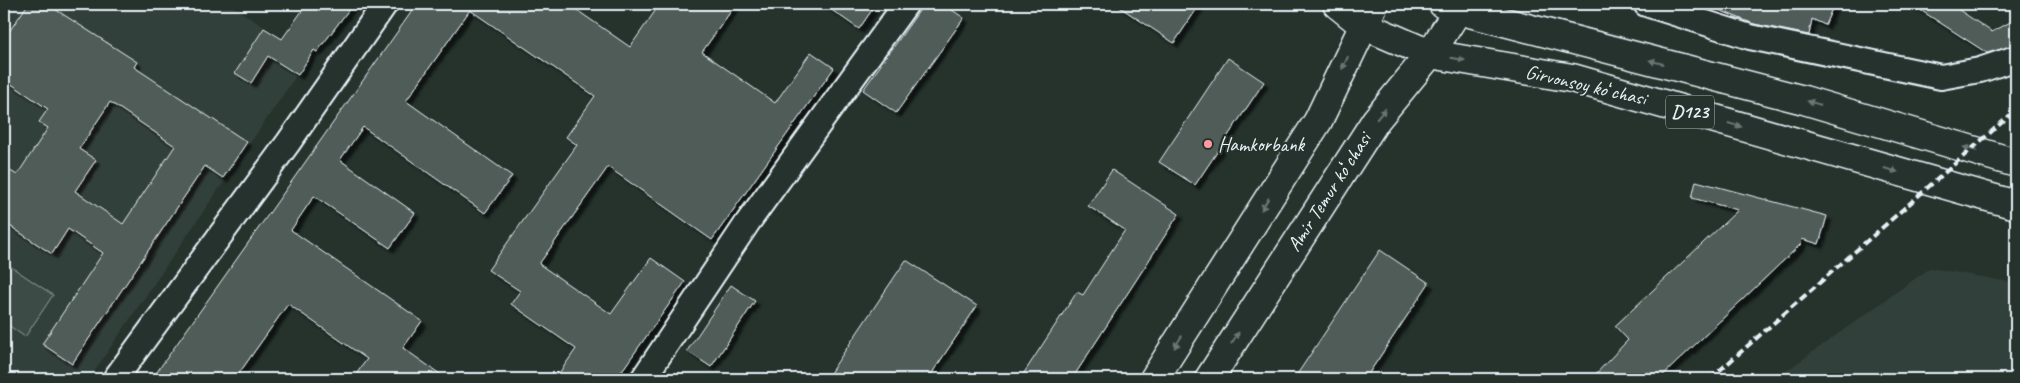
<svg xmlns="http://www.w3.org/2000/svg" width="2020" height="383" font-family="Caveat,sans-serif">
<defs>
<filter id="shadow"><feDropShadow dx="4.5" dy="4.5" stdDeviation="1" flood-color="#0009"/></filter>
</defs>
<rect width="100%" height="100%" fill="#26332d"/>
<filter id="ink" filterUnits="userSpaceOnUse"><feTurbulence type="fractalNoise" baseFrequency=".02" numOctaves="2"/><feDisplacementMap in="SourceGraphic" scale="10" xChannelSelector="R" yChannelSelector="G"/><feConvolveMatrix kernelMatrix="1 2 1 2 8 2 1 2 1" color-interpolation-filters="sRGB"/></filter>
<g filter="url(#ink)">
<g fill="#333f3a">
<path d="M 4,4 L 229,4 L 309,57 L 89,379 L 4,379 Z"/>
<path d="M 1930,268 L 2016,283 L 2016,379 L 1775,379 Z"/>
</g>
<path fill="#3e4b47" stroke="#939ea0" d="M 4,262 L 53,295 L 25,337 L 4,322 Z"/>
<g fill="#505c59" stroke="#e8f1f8" fill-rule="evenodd" filter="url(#shadow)">
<path d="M 28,4 L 47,4 L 137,62 L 134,67 L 247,142 L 223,178 L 205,166 L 72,364 L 42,344 L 103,253 L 68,229 L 52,254 L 4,222 L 4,167 L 17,175 L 48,128 L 39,122 L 48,109 L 4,79 L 4,39 ZM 110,102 L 175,146 L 123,224 L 75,191 L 96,160 L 79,149 Z"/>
<path d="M 307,4 L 353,4 L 317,52 L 314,50 L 298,75 L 268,56 L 251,83 L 235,73 L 264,28 L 282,39 Z"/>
<path d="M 417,4 L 568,4 L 630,47 L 660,4 L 736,4 L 702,52 L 775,103 L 811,52 L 834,68 L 712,240 L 608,167 L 539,264 L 611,314 L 651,258 L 685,282 L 616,379 L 555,379 L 576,349 L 511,304 L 520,291 L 488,270 L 577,145 L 566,137 L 595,96 L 470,10 L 406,101 L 512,176 L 485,213 L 363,127 L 340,160 L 415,213 L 390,248 L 314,196 L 291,230 L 422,321 L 403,348 L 447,379 L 365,379 L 357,373 L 367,359 L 288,304 L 235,379 L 152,379 Z"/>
<path d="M 823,4 L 876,4 L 859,29 Z"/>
<path d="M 924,4 L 943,4 L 964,18 L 896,113 L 863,90 Z"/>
<path d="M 1115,4 L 1200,4 L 1174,43 Z"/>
<path d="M 1704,4 L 1834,4 L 1825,25 L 1812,19 L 1809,35 L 1754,24 Z"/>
<path d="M 1911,4 L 1950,4 L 1992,32 L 2016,19 L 2016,45 L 1987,53 Z"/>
<path d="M 1228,58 L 1264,82 L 1195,185 L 1159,162 Z"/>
<path d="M 1112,170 L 1179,214 L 1072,379 L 1020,379 L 1077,292 L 1083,295 L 1125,230 L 1088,206 Z"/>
<path d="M 1696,181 L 1827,216 L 1819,244 L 1802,239 L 1801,244 L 1659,379 L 1591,379 L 1628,340 L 1615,326 L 1738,210 L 1692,198 Z"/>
<path d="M 1380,250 L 1429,283 L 1365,379 L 1294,379 Z"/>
<path d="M 906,260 L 977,306 L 928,379 L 826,379 Z"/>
<path d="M 731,285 L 755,301 L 711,367 L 687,351 Z"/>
</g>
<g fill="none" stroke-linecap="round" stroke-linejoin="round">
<defs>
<g id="minor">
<path d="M 1646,4 L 1750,37 L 1941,77 L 1980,70 L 2016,58"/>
<path d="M 115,379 L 288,143 L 385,4"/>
<path d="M 643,379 L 748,222 L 906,4"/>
</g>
<path id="secondary" d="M 1337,4 L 1363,25"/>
<g id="primary">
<path d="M 1443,4 L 1458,10 L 1804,100 L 2016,163"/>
<path d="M 1363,25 L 1430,54 L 1572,78 L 2016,205"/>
<path d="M 1154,379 L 1318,121 L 1374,4"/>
<path d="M 1209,379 L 1376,120 L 1430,54 L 1458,10"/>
</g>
</defs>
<use href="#minor" stroke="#e8f1f8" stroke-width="28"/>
<use href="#secondary" stroke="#e8f1f8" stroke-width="31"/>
<use href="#primary" stroke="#e8f1f8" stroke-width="31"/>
<use href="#minor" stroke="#26332d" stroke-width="24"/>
<use href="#secondary" stroke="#26332d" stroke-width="28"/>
<use href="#primary" stroke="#26332d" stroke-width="28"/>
<g stroke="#e8f1f8" stroke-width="4" stroke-dasharray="8 4" stroke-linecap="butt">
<path d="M 1493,379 L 1495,378"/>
<path d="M 1710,379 L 2016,110"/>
</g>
</g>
<defs><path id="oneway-solid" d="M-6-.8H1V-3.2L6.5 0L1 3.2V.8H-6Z" transform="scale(1.25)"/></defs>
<g fill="#6a7674">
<use href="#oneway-solid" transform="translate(1458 59) rotate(10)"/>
<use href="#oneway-solid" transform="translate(1656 62) rotate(-165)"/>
<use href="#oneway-solid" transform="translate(1345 63) rotate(115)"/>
<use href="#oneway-solid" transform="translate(1814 103) rotate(-164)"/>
<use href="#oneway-solid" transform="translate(1381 114) rotate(-50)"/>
<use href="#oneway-solid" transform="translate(1735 125) rotate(16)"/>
<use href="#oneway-solid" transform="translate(1970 149) rotate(-164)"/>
<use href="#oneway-solid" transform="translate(1891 170) rotate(16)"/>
<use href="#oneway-solid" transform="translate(1265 204) rotate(122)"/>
<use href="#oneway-solid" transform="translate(1235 338) rotate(-57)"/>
<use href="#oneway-solid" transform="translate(1178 342) rotate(122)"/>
</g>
</g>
<circle fill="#ff9aa2" stroke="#26332d" stroke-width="2" cx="1208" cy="144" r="5"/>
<g text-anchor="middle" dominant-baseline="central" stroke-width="4.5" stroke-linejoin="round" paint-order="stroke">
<rect fill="#26332d" stroke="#aeb8bb" stroke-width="1" x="1666" y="95.5" width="48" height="33" rx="4"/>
<g font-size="19" font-weight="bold" fill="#e8f1f8">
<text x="1690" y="112">D123</text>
</g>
<g font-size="20" fill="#e8f1f8" stroke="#26332d">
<text transform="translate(1586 85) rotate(13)">Girvonsoy koʻchasi</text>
<text transform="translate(1329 192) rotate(-57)">Amir Temur koʻchasi</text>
</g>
<g font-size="20" fill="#e8f1f8" stroke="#26332d" text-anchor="start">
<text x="1218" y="144">Hamkorbank</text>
</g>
</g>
<rect width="2020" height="383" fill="none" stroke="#26332d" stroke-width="20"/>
<rect x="10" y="10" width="2000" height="363" fill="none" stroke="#e8f1f8" stroke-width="2" filter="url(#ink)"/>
</svg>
